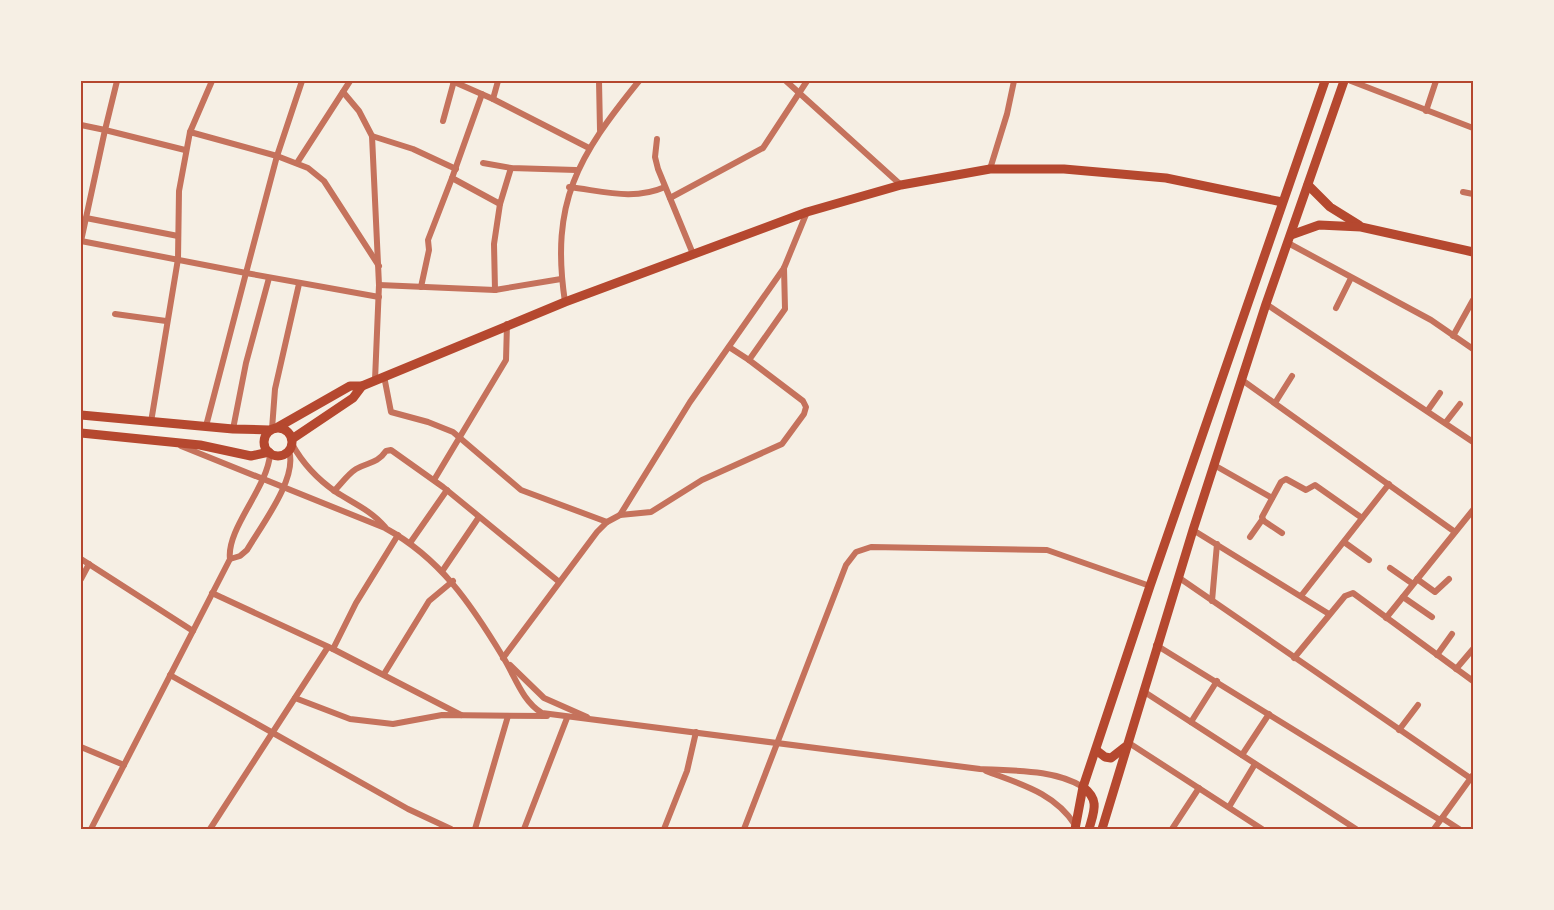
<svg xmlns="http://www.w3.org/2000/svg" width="1554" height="910" font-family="'Noto Sans',sans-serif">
<rect width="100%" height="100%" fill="#f6efe4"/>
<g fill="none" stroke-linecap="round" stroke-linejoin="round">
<g stroke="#c5725c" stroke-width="6">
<path d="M 117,81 L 105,130 L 185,150"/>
<path d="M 452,81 L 493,99 L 498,81"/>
<path d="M 599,81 L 600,130"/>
<path d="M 786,81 L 901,185"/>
<path d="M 1351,81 L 1473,128"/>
<path d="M 343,92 L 359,111 L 372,136 L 379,285 L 375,380"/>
<path d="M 482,94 L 452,178 L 500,204 L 511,168"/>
<path d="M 493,99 L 589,148"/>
<path d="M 1426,111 L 1436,81"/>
<path d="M 443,121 L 454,81"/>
<path d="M 81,125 L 105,130 L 81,241"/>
<path d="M 190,132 L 212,81"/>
<path d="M 372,136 L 413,149 L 456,169"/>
<path d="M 657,139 L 655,157 L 658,169 L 693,254"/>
<path d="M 297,163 L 350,81"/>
<path d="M 483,163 L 511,168 L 576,170"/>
<path d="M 990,169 L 1007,114 L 1014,81"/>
<path d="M 569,187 C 603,191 633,201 665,187"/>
<path d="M 1463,192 L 1473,194"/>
<path d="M 670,198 L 763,148 L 807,81"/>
<path d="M 86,218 L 178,236"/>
<path d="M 81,241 L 246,273 L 277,156 L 308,168 L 324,181 L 379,266"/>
<path d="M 1288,243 L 1431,320 L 1473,349"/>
<path d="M 379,285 L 495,290 L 494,244 L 500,204"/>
<path d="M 421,287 L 429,250 L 428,240 L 452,178"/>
<path d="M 495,290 L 561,279"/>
<path d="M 565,302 C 550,202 578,156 639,81"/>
<path d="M 1266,304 L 1473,442"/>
<path d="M 1336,308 L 1351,278"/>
<path d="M 115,314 L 166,321"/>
<path d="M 1453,336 L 1473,300"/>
<path d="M 729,347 L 749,360"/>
<path d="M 384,376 L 391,412 L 428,422 L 453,432 L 521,490 L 607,522"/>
<path d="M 1242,380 L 1455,532"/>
<path d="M 1275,403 L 1292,376"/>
<path d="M 1428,410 L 1440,393"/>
<path d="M 151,422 L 178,259 L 179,191 L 190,132 L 277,156 L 302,81"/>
<path d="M 1446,422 L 1460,404"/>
<path d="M 206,426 L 246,273 L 379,297"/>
<path d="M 233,429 L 246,363 L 269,278"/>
<path d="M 272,429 L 275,389 L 299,284"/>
<path d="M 292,444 C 303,464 317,479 336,492 C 353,503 372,511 385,527"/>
<path d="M 181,446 L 385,528 C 440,558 471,604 503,657 C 515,676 522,701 542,713 L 980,769 C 1014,771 1054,769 1083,787"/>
<path d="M 1214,465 L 1272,498"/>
<path d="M 434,480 L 506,360 L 507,324"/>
<path d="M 334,491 C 341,484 348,474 356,469 C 368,462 377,464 386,451 L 391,450 L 443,487 L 558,581"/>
<path d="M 620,515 L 651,512 L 702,480 L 782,444 L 804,414 L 806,407 L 803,401 L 749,360 L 785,309 L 784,268"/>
<path d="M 1193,530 L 1329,614"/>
<path d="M 1282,533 L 1264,521 L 1262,517 L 1281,482 L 1286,479 L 1306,490 L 1315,485 L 1362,518"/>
<path d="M 1250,537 L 1262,520"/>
<path d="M 1344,542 L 1369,560"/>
<path d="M 410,543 L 447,490"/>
<path d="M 81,559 L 193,631"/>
<path d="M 230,559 L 240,556 L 247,550 C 261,526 298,478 289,451"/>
<path d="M 1390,568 L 1413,584"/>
<path d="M 443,570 L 479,517"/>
<path d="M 1178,577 L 1473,780"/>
<path d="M 81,579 L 89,564"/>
<path d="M 1417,579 L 1435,592 L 1449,579"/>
<path d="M 212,593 L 333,649 L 461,715"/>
<path d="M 1301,596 L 1389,484"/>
<path d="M 1403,597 L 1432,617"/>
<path d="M 1212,601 L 1217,544"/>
<path d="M 1386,618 L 1473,510"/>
<path d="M 1156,645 L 1440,820"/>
<path d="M 333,649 L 356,603 L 398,535"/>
<path d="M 1437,655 L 1452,634"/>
<path d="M 503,658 L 597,532 L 607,522 L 620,515 L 690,402 L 784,268 L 807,212"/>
<path d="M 1294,658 L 1345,596 L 1353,593 L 1473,681"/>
<path d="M 510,665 L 544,698 L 587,717"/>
<path d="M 1456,669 L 1473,649"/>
<path d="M 384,674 L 429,601 L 453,581"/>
<path d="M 170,675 L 408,809 L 451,829"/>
<path d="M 1143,691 L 1356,829"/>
<path d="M 295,698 L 350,719 L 393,724 L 442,715 L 547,716"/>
<path d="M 1191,722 L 1217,681"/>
<path d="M 1399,730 L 1418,705"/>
<path d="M 1129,743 L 1262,829"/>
<path d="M 81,747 L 124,765"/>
<path d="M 1242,755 L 1269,714"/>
<path d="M 986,771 C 1020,784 1055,793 1075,825"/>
<path d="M 1229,807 L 1255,764"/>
<path d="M 1442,818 L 1459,829"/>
<path d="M 91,829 L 230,559 C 226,529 268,487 270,454"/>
<path d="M 210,829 L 328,647"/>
<path d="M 475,829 L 508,716"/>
<path d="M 524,829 L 567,718"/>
<path d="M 664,829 L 687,771 L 696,732"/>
<path d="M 744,829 L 846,565 L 856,552 L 871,547 L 1047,550 L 1150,586"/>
<path d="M 1172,829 L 1199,788"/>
<path d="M 1434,829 L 1473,775"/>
</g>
<g stroke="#b5482f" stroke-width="9">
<path d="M 1308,185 L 1330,207 L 1359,225"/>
<path d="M 1291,235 L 1319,225 L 1361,227 L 1473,252"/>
<path d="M 81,415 L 233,429 L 270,430"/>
<path d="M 278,427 L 350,386 L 362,386 L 565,302 L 807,212 L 901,185 L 990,169 L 1064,169 L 1166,178 L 1282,202"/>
<circle cx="278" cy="442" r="14"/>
<path d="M 81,433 L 200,445 L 251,456 L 269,452"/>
<path d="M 292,439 L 353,398 L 362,386"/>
<path d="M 1096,750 L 1105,757 L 1111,758 L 1125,747"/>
<path d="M 1083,787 C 1100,800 1094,811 1089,829"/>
<path d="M 1075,829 L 1083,787 L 1150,586 L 1325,81"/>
<path d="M 1102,829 L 1193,530 L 1266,304 L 1344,81"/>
</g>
</g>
<rect width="1554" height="910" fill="none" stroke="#f6efe4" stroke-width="165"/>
<rect x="82" y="82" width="1390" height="746" fill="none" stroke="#b5482f" stroke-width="2"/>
</svg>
